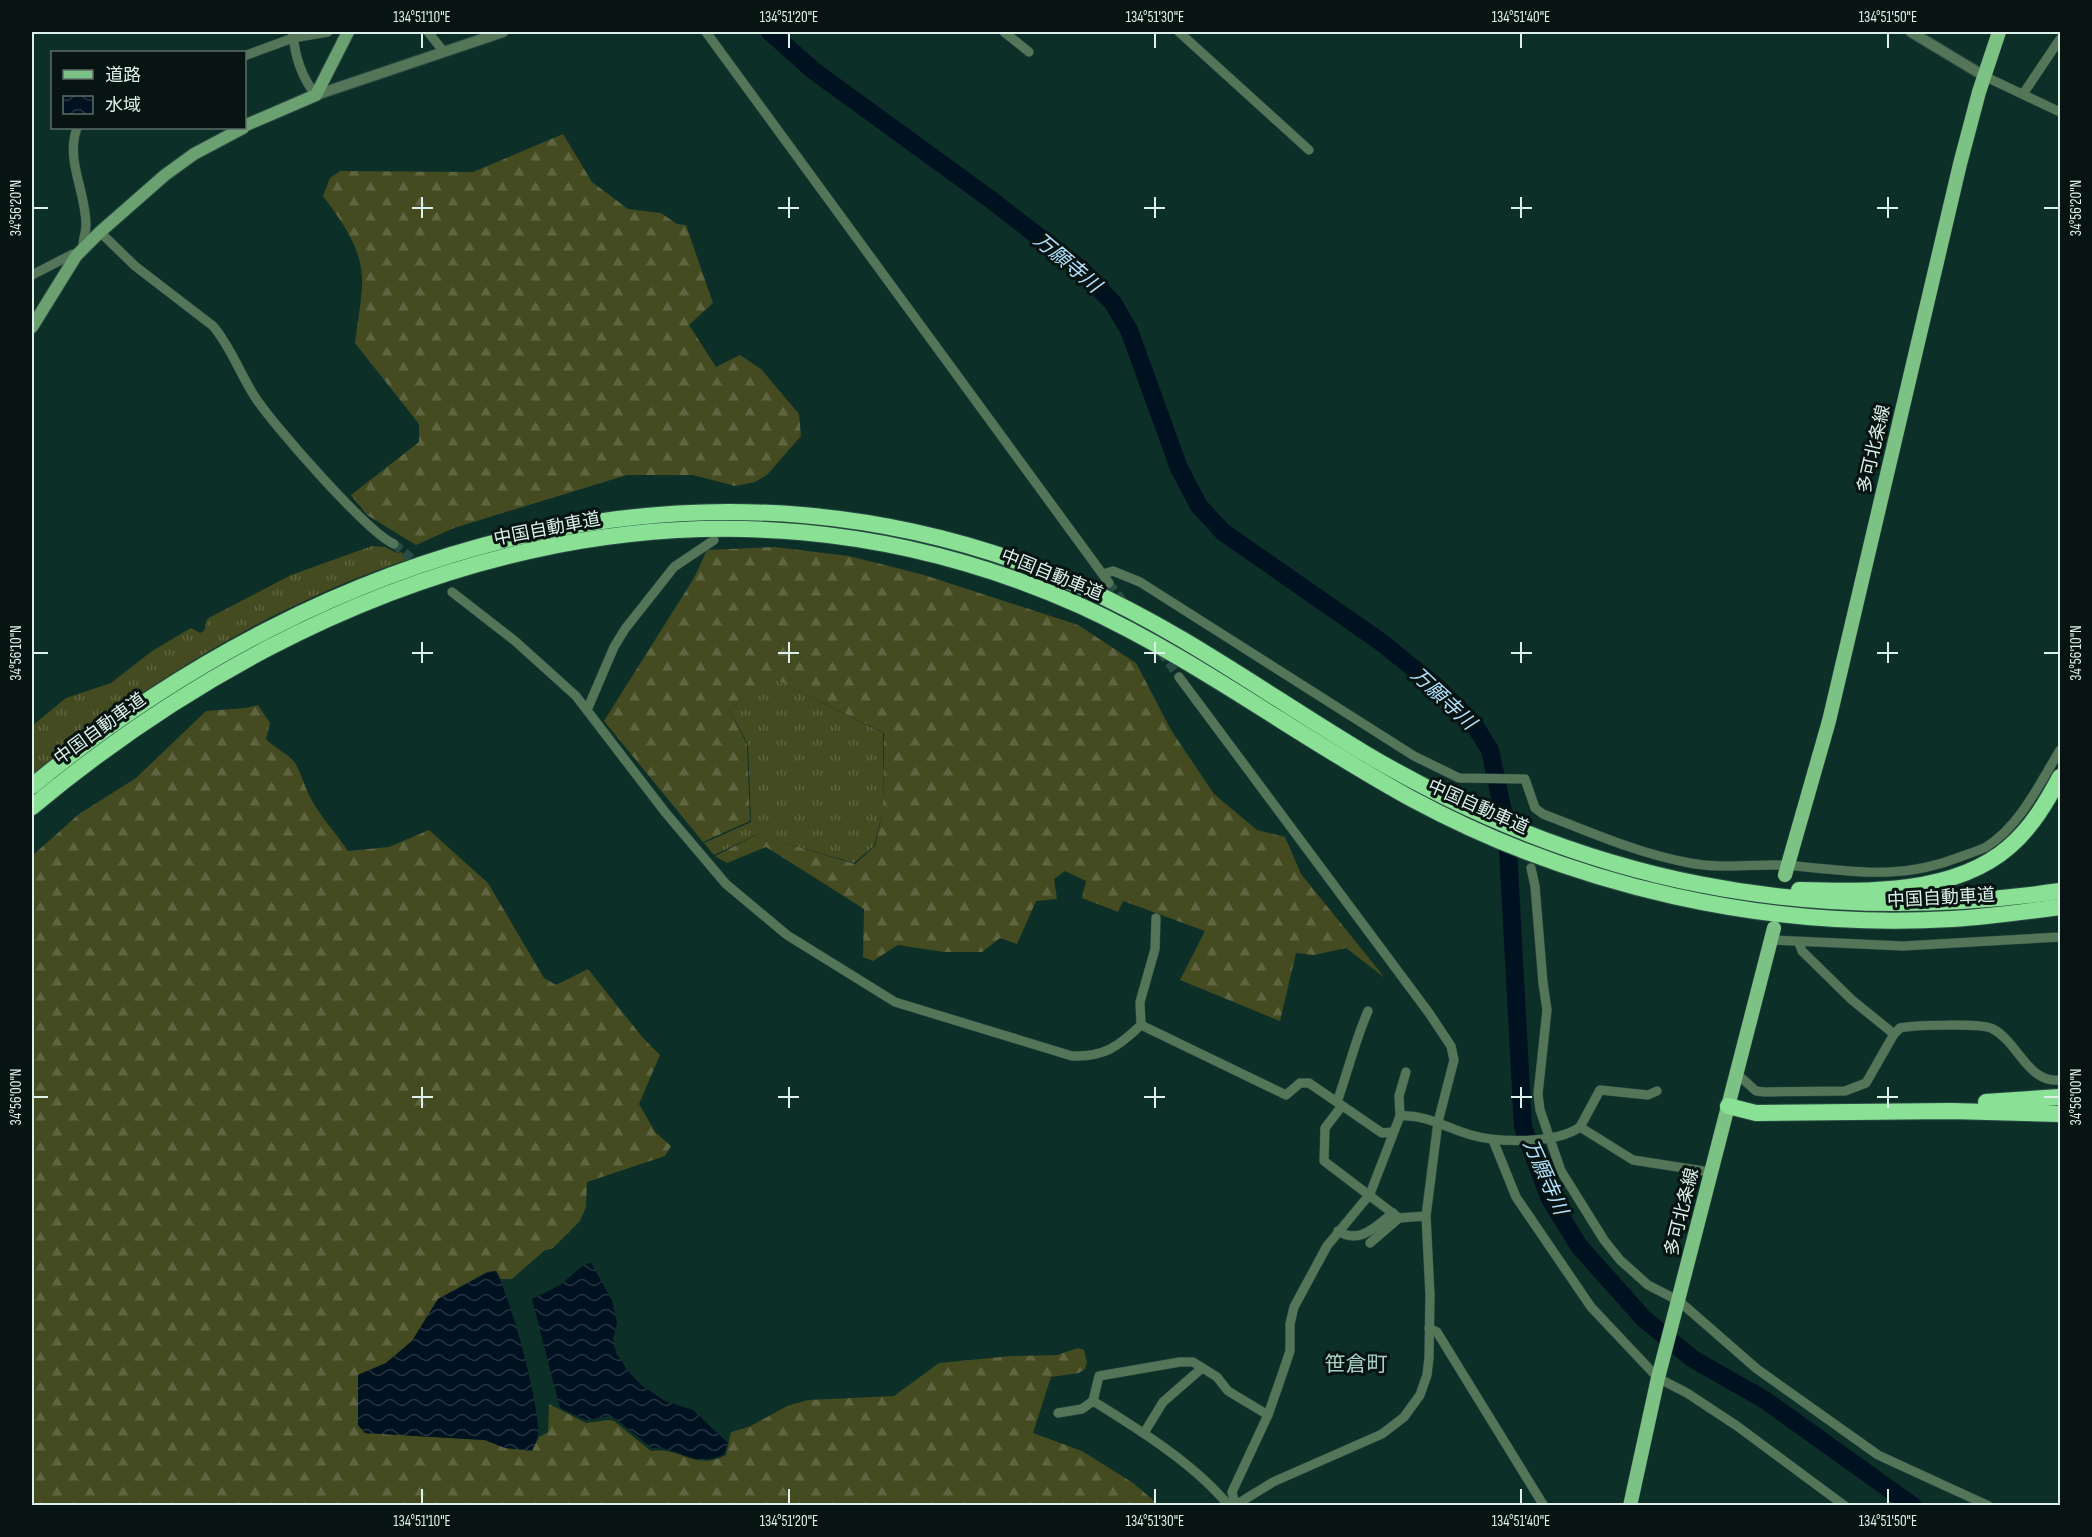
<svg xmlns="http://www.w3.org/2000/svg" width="2092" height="1537" font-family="'Sofia Sans Condensed','Noto Sans JP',sans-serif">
<defs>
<pattern id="grass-tufts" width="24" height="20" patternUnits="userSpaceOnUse" patternTransform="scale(1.5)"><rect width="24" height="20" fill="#444b21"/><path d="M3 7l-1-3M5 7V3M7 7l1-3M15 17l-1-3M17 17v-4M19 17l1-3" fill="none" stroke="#5f6541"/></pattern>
<pattern id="forest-firs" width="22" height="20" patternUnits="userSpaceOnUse" patternTransform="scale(1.5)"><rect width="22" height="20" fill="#444b21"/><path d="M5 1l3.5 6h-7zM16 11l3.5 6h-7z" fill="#5f6541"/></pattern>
<pattern id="water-waves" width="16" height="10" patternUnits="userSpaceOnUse" patternTransform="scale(1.5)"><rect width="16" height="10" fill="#001120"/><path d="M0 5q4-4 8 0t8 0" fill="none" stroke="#253441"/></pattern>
</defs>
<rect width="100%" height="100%" fill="#0c2f28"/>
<g fill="url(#grass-tufts)">
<path d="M 372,546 L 385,547 L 397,553 L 401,552 L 410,559 C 272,604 144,684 32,775 L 32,726 L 66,698 L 111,683 L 152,651 L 191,628 L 200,633 L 204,631 L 207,619 L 291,575 Z"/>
<path d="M 775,679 L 883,733 L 883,811 L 874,846 L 854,863 L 782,842 L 764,831 L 714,855 L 704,843 L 751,822 L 748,744 L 729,709 Z"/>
</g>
<g fill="url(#forest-firs)">
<path d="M 563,134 L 592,182 L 628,209 L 661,213 L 677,224 L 686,225 L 713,303 L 689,325 L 716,367 L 740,355 L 761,369 L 799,414 L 801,436 L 767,475 L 755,482 L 735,486 L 693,475 L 627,475 L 454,528 L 416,545 L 367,515 L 351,495 L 419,442 L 419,424 L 355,343 C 357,324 363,295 362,278 C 361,247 341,220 323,196 L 330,178 L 340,171 L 473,172 Z"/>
<path d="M 774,547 L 849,556 L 924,575 L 1078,625 L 1136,663 L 1171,730 L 1214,794 L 1257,830 L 1285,837 L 1301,874 L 1385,978 L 1346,948 L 1314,955 L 1296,953 L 1280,1021 L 1180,980 L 1205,931 L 1123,901 L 1118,912 L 1082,898 L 1086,881 L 1065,871 L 1054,879 L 1057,899 L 1036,901 L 1017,944 L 1000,938 L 982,952 L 944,952 L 898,945 L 873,961 L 863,957 L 864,909 L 766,847 L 727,863 L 715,856 L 764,831 L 782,842 L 855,864 L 875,846 L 883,811 L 884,733 L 775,679 L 729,709 L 747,744 L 750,821 L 703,842 L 604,721 L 694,578 L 707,550 Z"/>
<path d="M 258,705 L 270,723 L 266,739 C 275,749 287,752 295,763 C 302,774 304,786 310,797 C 320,816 336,833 348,851 L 389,847 L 429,830 L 488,883 L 544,978 L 556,985 L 588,969 L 643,1038 L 660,1055 L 639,1104 L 655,1132 L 671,1146 L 665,1156 L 587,1182 L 586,1207 L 580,1221 L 553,1248 L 544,1251 L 512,1279 L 501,1279 L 496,1271 L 487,1272 L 438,1299 L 412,1341 L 386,1363 L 358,1375 L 358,1425 L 365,1433 L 485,1440 L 505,1448 L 532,1451 L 539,1437 L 548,1432 L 549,1404 L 586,1423 L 609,1420 L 614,1421 L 651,1451 C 681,1446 693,1472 726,1455 L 731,1432 L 749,1427 L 787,1406 L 808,1400 L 894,1396 L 939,1363 L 1011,1356 L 1057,1355 L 1078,1348 L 1084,1350 L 1087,1363 L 1085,1369 L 1079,1373 L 1051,1377 L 1033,1433 L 1082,1451 L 1133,1483 L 1159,1505 L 32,1505 L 32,856 L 79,814 L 136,778 L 206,711 L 246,708 Z"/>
</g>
<g fill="url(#water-waves)">
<path d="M 591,1263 L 612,1300 L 617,1323 L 613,1339 L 616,1353 L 628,1371 L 641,1385 L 665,1401 L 693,1410 L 728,1443 L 724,1454 C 694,1470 681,1446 652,1448 L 616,1419 L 609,1416 L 586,1420 L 560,1408 L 532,1299 L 560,1285 L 585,1264 Z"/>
<path d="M 496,1271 C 511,1300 539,1401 538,1433 C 538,1439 534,1445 532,1450 L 505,1448 L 485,1440 L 365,1433 L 358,1425 L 358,1375 L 386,1363 L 412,1341 L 438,1299 L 487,1273 Z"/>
</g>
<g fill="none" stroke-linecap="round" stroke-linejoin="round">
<path stroke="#001120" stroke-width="18" d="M 770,32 L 814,71 L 990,199 L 1082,270 L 1113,303 L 1129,330 L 1179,468 L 1199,506 L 1223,532 L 1381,642 L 1439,689 L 1473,723 L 1490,750 L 1507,830 L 1523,1127 L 1550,1199 L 1579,1246 L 1644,1319 L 1693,1359 L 1765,1400 L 1913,1506"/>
<g stroke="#2b4c45" stroke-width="9" stroke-dasharray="9 4.5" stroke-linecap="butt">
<path d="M 394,544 L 422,567"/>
<path d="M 1109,583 L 1124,603"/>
<path d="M 1161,652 L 1179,677"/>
</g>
<defs>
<g id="minor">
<path d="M 428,32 L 444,52"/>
<path d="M 706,32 L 1109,583"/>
<path d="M 1004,32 L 1029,52"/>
<path d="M 1179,32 L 1309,150"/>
<path d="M 293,34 C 295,57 301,77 316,95"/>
<path d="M 244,56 L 293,38 L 328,32"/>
<path d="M 1984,76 L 2060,112"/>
<path d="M 2023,94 L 2060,39"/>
<path d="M 77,128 C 65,160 86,191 86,225 C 86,233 82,242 83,248"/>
<path d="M 100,232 L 135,266 L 213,326 C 231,347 240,374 255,397 C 273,425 368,533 394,544"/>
<path d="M 32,275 L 73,254 L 76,256"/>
<path d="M 1103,574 L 1113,571 L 1140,582 L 1414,756 L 1459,778 L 1525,779 L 1535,808 L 1543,814 C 1590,832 1639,854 1690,863 C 1720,869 1750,864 1780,865 C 1848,869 1893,883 1960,857 C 1968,854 1978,851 1986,847 C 2020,826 2040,783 2060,750"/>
<path d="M 452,592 L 515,641 L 576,696 L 665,812 L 726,884 L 787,935 L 895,1002 L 1072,1056 C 1104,1057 1118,1047 1141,1025 L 1140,1002 L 1155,949 L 1156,918"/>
<path d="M 1179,677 L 1429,1013 L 1451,1046 L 1454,1060 L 1438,1122 L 1426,1216 L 1430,1295 L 1429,1358 L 1427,1375 L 1420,1395 L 1404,1417 L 1382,1434 L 1273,1482 L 1234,1506"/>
<path d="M 587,710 L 614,647 L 625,629 L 674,567 L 714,540"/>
<path d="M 1531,868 L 1535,886 L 1543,983 L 1547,1010 L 1538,1094 L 1540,1110 L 1561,1171 L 1604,1240 L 1620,1260 L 1648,1285 L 1679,1301 L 1757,1369 L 1878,1455 L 1989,1506"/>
<path d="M 1771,940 L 1903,946 L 2060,937"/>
<path d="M 1799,943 L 1802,951 L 1852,1000 L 1894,1034"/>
<path d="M 1141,1025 L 1286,1095 L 1300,1083 L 1309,1083 L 1382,1133 L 1392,1132"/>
<path d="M 1736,1073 L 1756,1091 L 1765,1092 L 1845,1091 L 1866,1083 L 1894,1034 L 1900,1028 C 1914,1025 1982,1023 1993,1029 C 2018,1042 2028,1084 2060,1080"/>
<path d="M 1337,1102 C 1348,1071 1355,1041 1368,1011"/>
<path d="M 1341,1107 L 1325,1128 L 1324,1161 L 1399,1218 L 1426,1216"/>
<path d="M 1400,1116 L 1399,1096 L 1406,1072"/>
<path d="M 1580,1127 L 1633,1160 L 1710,1172"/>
<path d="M 1493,1140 L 1516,1197 L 1591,1307 L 1658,1378 L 1687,1393 L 1737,1426 L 1845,1506"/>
<path d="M 1338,1231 C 1360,1245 1376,1226 1393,1213"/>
<path d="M 1370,1243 L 1399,1218"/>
<path d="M 1429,1328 L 1437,1332 L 1544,1506"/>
<path d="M 1058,1413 L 1082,1409 L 1093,1401"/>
<path d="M 1144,1433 L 1163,1402 L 1202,1368"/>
<path d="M 1235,1504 L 1232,1492 L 1268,1415 L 1284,1369 L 1290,1351 L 1290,1324 L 1294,1307 L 1327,1246 L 1370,1194 L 1400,1116 C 1426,1114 1446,1128 1471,1135 C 1499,1143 1556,1144 1580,1127 L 1600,1090 L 1648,1095 L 1657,1091"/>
<path d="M 1229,1506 C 1195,1464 1138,1429 1093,1401 L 1099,1376 L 1180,1362 L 1193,1362 L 1217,1377 L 1228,1391 L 1268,1415"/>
</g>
<g id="tertiary">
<path d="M 1911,32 L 1984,76"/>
<path d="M 316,95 L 503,32"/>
</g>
<g id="secondary">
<path d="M 244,126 L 316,95 L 348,32"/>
<path d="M 32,327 L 76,256 L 100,232 L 165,175 L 194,154 L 243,128"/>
</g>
<g id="primary">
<path d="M 1785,875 L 1829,721 L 1960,164 L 1979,92 L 1999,32"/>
<path d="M 1630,1506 L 1658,1378 L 1774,928"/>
</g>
<g id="motorway">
<path d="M 32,786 C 329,541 716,425 1082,587 C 1183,632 1272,698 1366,754 C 1584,883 1809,927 2060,891"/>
<path d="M 32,807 C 331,558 710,440 1081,606 C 1197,659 1300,738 1412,799 C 1575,887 1767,930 1952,919 C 1988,917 2024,912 2060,907"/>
<path d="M 1799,890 C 1867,892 1955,894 2009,847 C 2032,827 2046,803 2060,777"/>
<path d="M 1986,1102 L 2060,1097"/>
<path d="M 1728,1106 L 1756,1113 L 1951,1111 L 2060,1114"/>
</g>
</defs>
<use href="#minor" stroke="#294a43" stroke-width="10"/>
<use href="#tertiary" stroke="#294a43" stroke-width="12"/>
<use href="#secondary" stroke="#294a43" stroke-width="14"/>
<use href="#primary" stroke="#294a43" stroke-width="15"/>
<use href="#motorway" stroke="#294a43" stroke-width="18"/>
<use href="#minor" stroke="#547557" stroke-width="9"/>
<use href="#tertiary" stroke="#547557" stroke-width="10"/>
<use href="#secondary" stroke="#6ba071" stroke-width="12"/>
<use href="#primary" stroke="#7bc284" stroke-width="14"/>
<use href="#motorway" stroke="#8ae095" stroke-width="16"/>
</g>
<path fill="none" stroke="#ddf0ea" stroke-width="2" d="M 422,33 L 422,48M 789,33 L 789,48M 1155,33 L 1155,48M 1521,33 L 1521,48M 1888,33 L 1888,48M 422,197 L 422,218M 789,197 L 789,218M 1155,197 L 1155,218M 1521,197 L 1521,218M 1888,197 L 1888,218M 33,208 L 48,208M 412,208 L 433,208M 778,208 L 799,208M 1144,208 L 1165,208M 1511,208 L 1532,208M 1877,208 L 1898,208M 2044,208 L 2059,208M 422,642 L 422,663M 789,642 L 789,663M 1155,642 L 1155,663M 1521,642 L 1521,663M 1888,642 L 1888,663M 33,653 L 48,653M 412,653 L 433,653M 778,653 L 799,653M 1144,653 L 1165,653M 1511,653 L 1532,653M 1877,653 L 1898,653M 2044,653 L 2059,653M 422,1087 L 422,1108M 789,1087 L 789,1108M 1155,1087 L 1155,1108M 1521,1087 L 1521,1108M 1888,1087 L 1888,1108M 33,1097 L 48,1097M 412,1097 L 433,1097M 778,1097 L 799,1097M 1144,1097 L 1165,1097M 1511,1097 L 1532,1097M 1877,1097 L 1898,1097M 2044,1097 L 2059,1097M 422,1489 L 422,1504M 789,1489 L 789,1504M 1155,1489 L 1155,1504M 1521,1489 L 1521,1504M 1888,1489 L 1888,1504"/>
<g text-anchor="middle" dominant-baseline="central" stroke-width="6" stroke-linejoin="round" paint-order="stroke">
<g font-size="18" fill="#ddf0ea" stroke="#071411">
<text transform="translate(1874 449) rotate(-77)">多可北条線</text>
<text transform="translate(547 529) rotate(-11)">中国自動車道</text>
<text transform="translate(1052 575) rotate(22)">中国自動車道</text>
<text transform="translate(100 729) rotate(-36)">中国自動車道</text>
<text transform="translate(1478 807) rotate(24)">中国自動車道</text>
<text transform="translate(1941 898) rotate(-3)">中国自動車道</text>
<text transform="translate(1682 1212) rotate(-76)">多可北条線</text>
</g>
<g font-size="20" font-style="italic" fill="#b4e2ff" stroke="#071411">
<text transform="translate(1067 263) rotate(40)">万願寺川</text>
<text transform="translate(1443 699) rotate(43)">万願寺川</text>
<text transform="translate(1545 1177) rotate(66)">万願寺川</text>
</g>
<g font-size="21" fill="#aad0c5" stroke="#071411">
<text x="1356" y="1364">笹倉町</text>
</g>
</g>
<rect width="2092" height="1537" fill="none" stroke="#071411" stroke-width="66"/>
<rect x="51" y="51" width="195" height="78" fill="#071411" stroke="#5d6c68" stroke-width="1.5"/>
<rect x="63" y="70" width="30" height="9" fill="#7bc284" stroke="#5d6c68" stroke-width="1.5"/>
<text x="105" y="81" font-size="18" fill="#ddf0ea">道路</text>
<rect x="63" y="96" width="30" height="18" fill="url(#water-waves)" stroke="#5d6c68" stroke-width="1.5"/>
<text x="105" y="111" font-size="18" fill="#ddf0ea">水域</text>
<rect x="33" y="33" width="2026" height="1471" fill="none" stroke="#ddf0ea" stroke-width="2"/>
<g font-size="15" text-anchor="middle" fill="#ddf0ea">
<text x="422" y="22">134°51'10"E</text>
<text x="789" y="22">134°51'20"E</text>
<text x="1155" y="22">134°51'30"E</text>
<text x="1521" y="22">134°51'40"E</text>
<text x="1888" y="22">134°51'50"E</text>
<text transform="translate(16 208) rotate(-90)" y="5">34°56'20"N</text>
<text transform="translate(2076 208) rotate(-90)" y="5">34°56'20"N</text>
<text transform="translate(16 653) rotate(-90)" y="5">34°56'10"N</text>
<text transform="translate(2076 653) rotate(-90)" y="5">34°56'10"N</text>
<text transform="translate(16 1097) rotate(-90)" y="5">34°56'00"N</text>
<text transform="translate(2076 1097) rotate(-90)" y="5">34°56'00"N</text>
<text x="422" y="1526">134°51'10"E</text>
<text x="789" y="1526">134°51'20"E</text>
<text x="1155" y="1526">134°51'30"E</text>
<text x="1521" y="1526">134°51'40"E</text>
<text x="1888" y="1526">134°51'50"E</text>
</g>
</svg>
